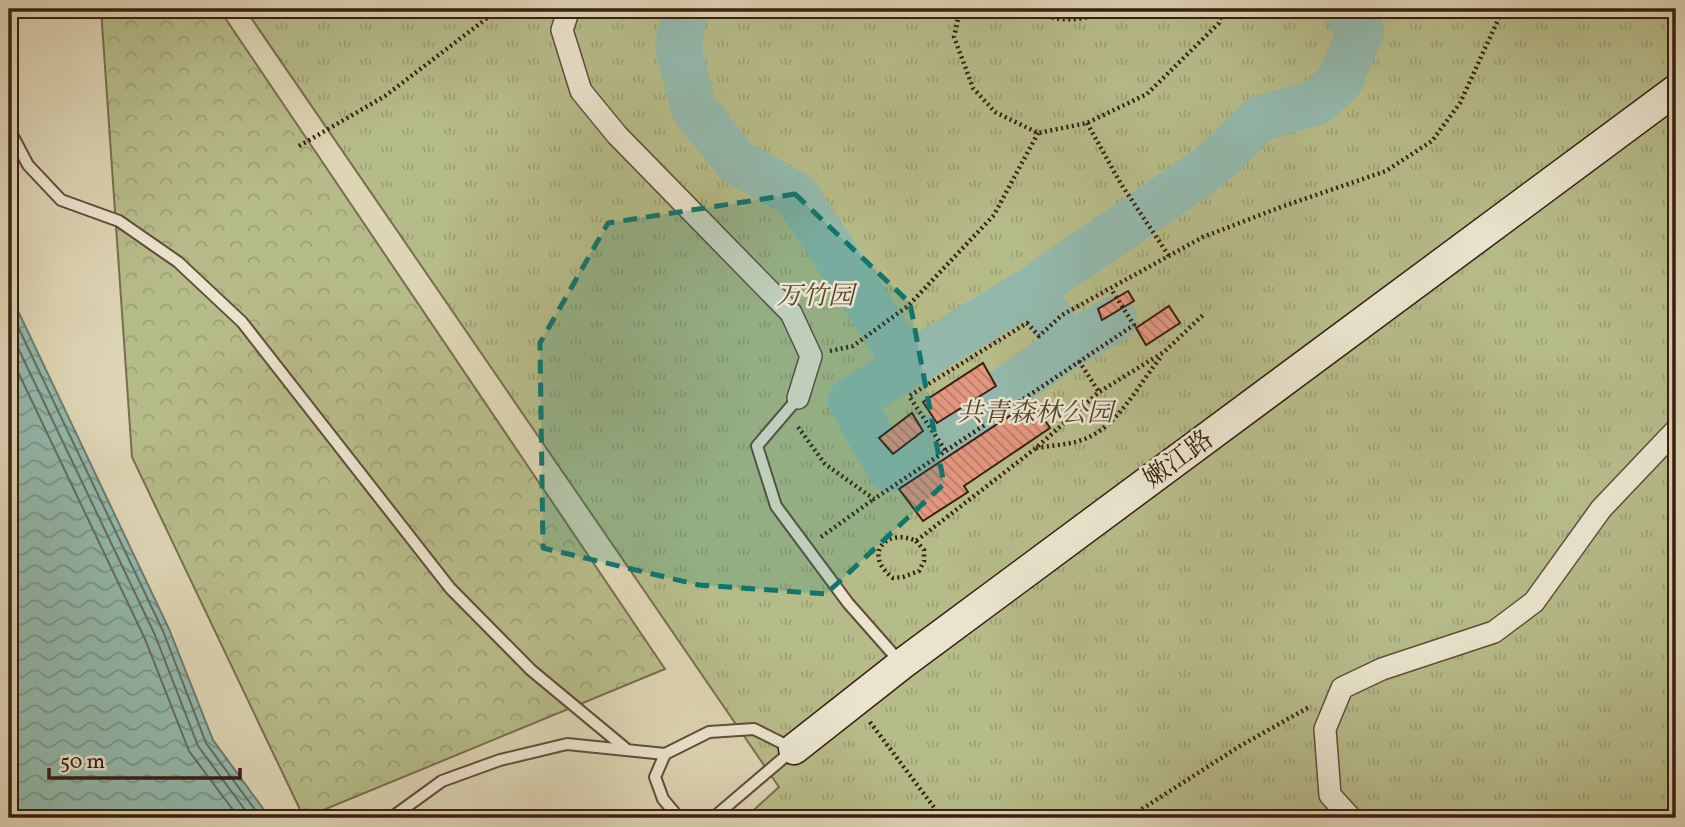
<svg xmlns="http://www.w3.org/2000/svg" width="1685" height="827" font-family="Vollkorn,'Noto Serif SC',serif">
<defs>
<pattern id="forest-crowns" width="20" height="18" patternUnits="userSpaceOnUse" patternTransform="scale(1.75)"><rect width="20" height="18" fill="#b6bc89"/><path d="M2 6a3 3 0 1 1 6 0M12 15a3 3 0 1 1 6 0" fill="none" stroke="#9da175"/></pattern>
<pattern id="park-tufts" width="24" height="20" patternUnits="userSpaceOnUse" patternTransform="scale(1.75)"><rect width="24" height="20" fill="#b6bc89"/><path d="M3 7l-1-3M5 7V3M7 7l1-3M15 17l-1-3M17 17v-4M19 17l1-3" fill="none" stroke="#9da175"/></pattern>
<pattern id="water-waves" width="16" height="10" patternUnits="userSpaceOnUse" patternTransform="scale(1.75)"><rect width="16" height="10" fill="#93b9ac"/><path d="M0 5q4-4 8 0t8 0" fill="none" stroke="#79968b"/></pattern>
<pattern id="building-back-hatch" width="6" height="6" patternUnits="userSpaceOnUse" patternTransform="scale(1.75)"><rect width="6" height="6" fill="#e39780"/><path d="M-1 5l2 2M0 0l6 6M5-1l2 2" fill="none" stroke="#b97b67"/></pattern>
</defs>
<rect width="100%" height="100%" fill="#ded5b4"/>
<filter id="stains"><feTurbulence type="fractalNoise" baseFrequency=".00286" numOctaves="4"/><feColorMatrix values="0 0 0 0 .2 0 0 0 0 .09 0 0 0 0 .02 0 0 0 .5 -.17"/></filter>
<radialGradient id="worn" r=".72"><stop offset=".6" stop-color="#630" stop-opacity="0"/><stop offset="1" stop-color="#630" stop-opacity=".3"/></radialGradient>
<path fill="url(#forest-crowns)" stroke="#786e4d" stroke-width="2" d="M 101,9 L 219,9 L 665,669 L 304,818 L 132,457 Z"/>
<path fill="url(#park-tufts)" stroke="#786e4d" stroke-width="2" d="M 245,9 L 1676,9 L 1676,818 L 745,818 L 779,787 Z"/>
<path fill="url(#water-waves)" stroke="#6f7b6e" stroke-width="2" d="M 9,292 L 169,629 L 213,740 L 270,818 L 9,818 Z"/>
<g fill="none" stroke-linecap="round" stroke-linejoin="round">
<g stroke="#666c5e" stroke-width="2">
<path d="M 9,308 L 163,631 L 206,743 L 261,818"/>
<path d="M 9,329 L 155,635 L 198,746 L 251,818"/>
<path d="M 9,353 L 145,639 L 189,751 L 239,818"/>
</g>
<g stroke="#93b9ac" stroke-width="46">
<path d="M 686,9 L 678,47 L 694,109 L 737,162 L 796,195 L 908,365 L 1031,290 L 1210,167 L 1261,118 L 1317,102 L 1340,81 L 1361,31 L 1344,9"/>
<path d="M 1069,346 L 1114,319"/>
<path d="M 908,365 L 851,401 L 890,469 L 1069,346 L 1031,290"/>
</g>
</g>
<g fill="url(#building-back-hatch)" stroke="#391f11" stroke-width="2">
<path d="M 1128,291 L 1134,301 L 1102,320 L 1098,309 Z"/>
<path d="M 1169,306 L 1180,323 L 1146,345 L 1136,328 Z"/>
<path d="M 983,363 L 996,386 L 937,423 L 923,402 Z"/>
<path d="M 1032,401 L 1050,428 L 964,486 L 968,492 L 923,521 L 899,489 Z"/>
<path d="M 912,413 L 923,431 L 893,454 L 879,438 Z"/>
</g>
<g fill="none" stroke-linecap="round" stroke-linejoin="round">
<defs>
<g id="lane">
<path d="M 9,129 L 28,165 L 61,200 L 119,221 L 178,262 L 242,322 L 450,588 L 531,670 L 625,748"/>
<path d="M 798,398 L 757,446 L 776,506 L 848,603 L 900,662"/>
<path d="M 665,754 L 709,732 L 754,729 L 794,749 L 713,818"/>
<path d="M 665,754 L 655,777 L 663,799 L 679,818"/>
<path d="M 391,818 L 442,781 L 500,760 L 567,744 L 665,754"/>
</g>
<g id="street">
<path d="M 569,9 L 562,30 L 581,91 L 617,135 L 791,313 L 811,356 L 798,398"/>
<path d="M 1351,818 L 1330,795 L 1325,729 L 1342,688 L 1382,669 L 1494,632 L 1534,602 L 1601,509 L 1676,430"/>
</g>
<path id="secondary" d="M 794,749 L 902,664 L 1676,90"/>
</defs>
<use href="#lane" stroke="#624c3a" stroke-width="14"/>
<use href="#street" stroke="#624c3a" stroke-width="24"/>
<use href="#secondary" stroke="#391f11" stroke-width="33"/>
<g stroke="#391f11" stroke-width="4.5" stroke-dasharray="2 3.5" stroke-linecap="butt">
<path d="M 960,9 L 954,37 L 973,88 L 995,112 L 1038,133 L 1087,123 L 1147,94 L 1219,23 L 1223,9"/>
<path d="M 1020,9 C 1053,19 1076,26 1108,9"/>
<path d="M 1087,123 L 1121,184 L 1169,256"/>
<path d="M 299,146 L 385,96 L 499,9"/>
<path d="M 830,351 L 853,346 L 908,306 L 994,215 L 1038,133"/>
<path d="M 1079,361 L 1099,392"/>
<path d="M 798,427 L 825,464 L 874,499 L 1134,325 L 1111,289"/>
<path d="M 1036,448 C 1054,445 1073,445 1089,437 C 1120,423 1140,382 1161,357"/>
<path d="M 945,450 L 909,396 L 1027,323 L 1039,336 L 1062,315 L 1203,237 L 1281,207 L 1386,171 L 1432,141 L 1460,103 L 1503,9"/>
<path d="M 821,537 L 874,499"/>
<path d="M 916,541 L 924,550 L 924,561 L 919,571 L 903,577 L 893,578 C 862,555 886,527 916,541 L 1036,448 L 1099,392 L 1164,352 L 1205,313"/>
<path d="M 870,722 L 942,818"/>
<path d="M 1128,818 L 1240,746 L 1311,706"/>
</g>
<use href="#lane" stroke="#eae4ce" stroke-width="10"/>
<use href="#street" stroke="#eae4ce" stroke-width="21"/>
<use href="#secondary" stroke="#eae4ce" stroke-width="30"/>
</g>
<path fill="#0f766e" fill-opacity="0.2" stroke="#0f766e" stroke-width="5" stroke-dasharray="14 9" stroke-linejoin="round" d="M 795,194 L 910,303 L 944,484 L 826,594 L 699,585 L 543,548 L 540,343 L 608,223 Z"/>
<g text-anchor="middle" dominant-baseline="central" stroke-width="5" stroke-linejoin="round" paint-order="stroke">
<g font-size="26" font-style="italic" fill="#58462f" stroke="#eae4ce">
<text x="815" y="297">万竹园</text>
<text x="1035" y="414">共青森林公园</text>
</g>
<g font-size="26" fill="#391f11" stroke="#eae4ce">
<text transform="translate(1179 460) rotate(-36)">嫩江路</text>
</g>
</g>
<rect width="1685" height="827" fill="none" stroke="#ded5b4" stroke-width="35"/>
<rect x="10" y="10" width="1664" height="806" fill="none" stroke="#391f11" stroke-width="3.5"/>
<rect x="18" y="18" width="1650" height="792" fill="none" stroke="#391f11" stroke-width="2"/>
<path d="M49 768v10h191v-10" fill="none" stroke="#391f11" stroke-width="3.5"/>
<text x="60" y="768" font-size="21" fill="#391f11" stroke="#eae4ce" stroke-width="5" paint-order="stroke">50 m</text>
<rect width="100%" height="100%" filter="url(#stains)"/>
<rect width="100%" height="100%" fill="url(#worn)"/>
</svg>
